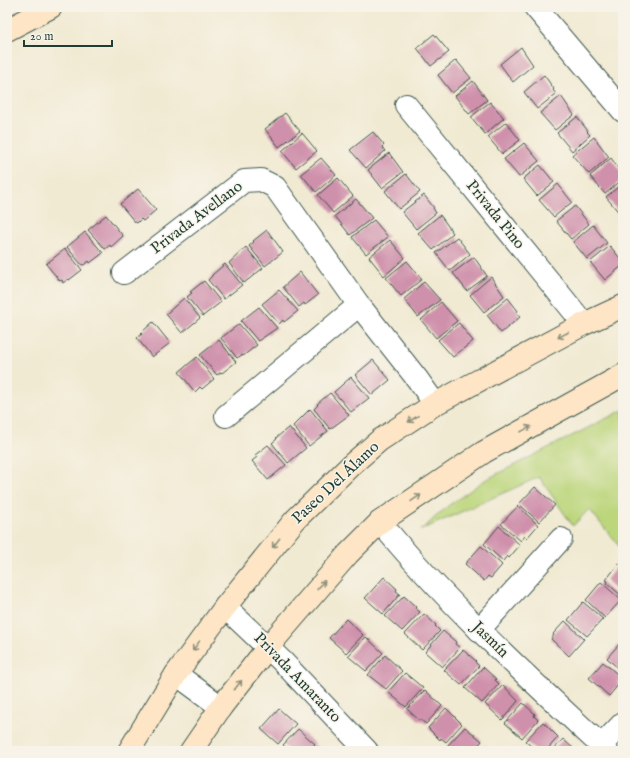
<svg xmlns="http://www.w3.org/2000/svg" width="630" height="758" font-family="'IM FELL English',serif">
<rect width="100%" height="100%" fill="#f7f3e8"/>
<filter id="ink" filterUnits="userSpaceOnUse"><feTurbulence type="fractalNoise" baseFrequency=".025" numOctaves="2"/><feDisplacementMap in="SourceGraphic" scale="8" xChannelSelector="R" yChannelSelector="G"/><feConvolveMatrix kernelMatrix="1 2 1 2 8 2 1 2 1" color-interpolation-filters="sRGB"/></filter>
<filter id="wash" filterUnits="userSpaceOnUse"><feTurbulence type="fractalNoise" baseFrequency=".012" numOctaves="4" result="noise"/><feDisplacementMap in="SourceGraphic" scale="16" xChannelSelector="R" yChannelSelector="G"/><feGaussianBlur stdDeviation="0.9" result="paint"/><feColorMatrix in="noise" values="0 0 0 0 0 0 0 0 0 0 0 0 0 0 0 0 0 1.4 0 .05"/><feComposite in="paint" operator="in"/></filter>
<g filter="url(#wash)">
<rect width="100%" height="100%" fill="#f1ead3"/>
<path fill="#bcd67b" stroke="#6e8a58" d="M 623,410 L 623,551 L 589,509 L 573,526 L 539,477 L 421,530 L 448,506 L 485,480 Z"/>
<g id="blocks">
<g fill="#cf90ab">
<path d="M 434,34 L 449,52 L 431,66 L 417,48 Z"/>
<path d="M 521,47 L 533,65 L 513,82 L 500,64 Z"/>
<path d="M 456,60 L 471,78 L 452,93 L 438,75 Z"/>
<path d="M 544,75 L 554,89 L 553,90 L 556,94 L 537,109 L 524,92 Z"/>
<path d="M 473,81 L 487,100 L 469,114 L 455,96 Z"/>
<path d="M 561,96 L 574,115 L 555,130 L 540,113 Z"/>
<path d="M 490,102 L 504,118 L 485,134 L 471,117 Z"/>
<path d="M 285,113 L 300,131 L 279,147 L 265,129 Z"/>
<path d="M 577,117 L 588,131 L 587,132 L 590,135 L 572,151 L 557,133 Z"/>
<path d="M 506,122 L 520,140 L 502,154 L 488,137 Z"/>
<path d="M 373,132 L 384,145 L 382,147 L 385,151 L 366,168 L 350,150 Z"/>
<path d="M 302,133 L 317,151 L 296,168 L 282,151 Z"/>
<path d="M 594,137 L 609,157 L 589,174 L 572,155 Z"/>
<path d="M 524,143 L 539,161 L 519,177 L 504,159 Z"/>
<path d="M 389,153 L 403,172 L 382,188 L 368,170 Z"/>
<path d="M 321,158 L 336,175 L 316,192 L 301,174 Z"/>
<path d="M 611,158 L 623,175 L 623,179 L 605,194 L 590,176 Z"/>
<path d="M 540,165 L 554,182 L 537,196 L 523,179 Z"/>
<path d="M 406,174 L 420,192 L 399,209 L 385,191 Z"/>
<path d="M 338,178 L 353,196 L 333,213 L 318,195 Z"/>
<path d="M 623,183 L 623,213 L 621,215 L 606,197 Z"/>
<path d="M 558,184 L 572,202 L 554,217 L 539,200 Z"/>
<path d="M 138,189 L 156,210 L 143,221 L 141,219 L 137,223 L 134,221 L 120,204 Z"/>
<path d="M 424,195 L 434,208 L 433,208 L 436,213 L 416,229 L 402,212 Z"/>
<path d="M 356,199 L 372,218 L 350,235 L 335,216 Z"/>
<path d="M 575,206 L 589,224 L 571,239 L 556,221 Z"/>
<path d="M 106,215 L 123,236 L 111,247 L 110,245 L 105,249 L 88,230 Z"/>
<path d="M 440,215 L 453,233 L 433,250 L 418,233 Z"/>
<path d="M 374,220 L 388,237 L 366,254 L 352,237 Z"/>
<path d="M 593,225 L 607,243 L 587,259 L 573,242 Z"/>
<path d="M 267,230 L 283,252 L 265,266 L 249,246 L 254,242 L 253,241 Z"/>
<path d="M 85,232 L 103,253 L 90,263 L 89,261 L 84,265 L 81,264 L 67,247 Z"/>
<path d="M 457,237 L 470,254 L 450,271 L 436,253 Z"/>
<path d="M 390,240 L 405,258 L 384,276 L 369,257 Z"/>
<path d="M 610,246 L 623,262 L 623,265 L 605,280 L 590,262 Z"/>
<path d="M 246,247 L 263,268 L 244,283 L 229,263 Z"/>
<path d="M 65,249 L 82,270 L 69,280 L 68,279 L 63,283 L 62,280 L 60,281 L 46,264 Z"/>
<path d="M 474,257 L 487,276 L 467,291 L 453,273 Z"/>
<path d="M 407,261 L 422,279 L 401,296 L 386,278 Z"/>
<path d="M 225,264 L 242,285 L 224,299 L 208,280 L 212,276 L 212,275 Z"/>
<path d="M 300,272 L 318,295 L 305,305 L 304,303 L 299,307 L 283,287 Z"/>
<path d="M 491,277 L 504,296 L 484,312 L 470,295 Z"/>
<path d="M 204,281 L 221,302 L 203,316 L 187,297 L 192,293 L 190,292 Z"/>
<path d="M 424,282 L 440,300 L 418,317 L 404,299 Z"/>
<path d="M 279,290 L 298,311 L 284,322 L 283,320 L 279,324 L 262,304 Z"/>
<path d="M 184,298 L 200,318 L 182,333 L 166,314 Z"/>
<path d="M 508,298 L 518,311 L 516,312 L 520,317 L 501,333 L 487,315 Z"/>
<path d="M 441,302 L 457,321 L 436,338 L 421,320 Z"/>
<path d="M 259,307 L 277,328 L 258,341 L 241,321 Z"/>
<path d="M 153,322 L 170,343 L 152,357 L 137,338 L 142,334 L 141,333 Z"/>
<path d="M 459,323 L 473,341 L 453,357 L 438,340 Z"/>
<path d="M 239,324 L 257,345 L 243,356 L 242,355 L 237,358 L 221,338 Z"/>
<path d="M 219,340 L 236,362 L 222,373 L 221,372 L 217,375 L 200,355 Z"/>
<path d="M 197,357 L 214,379 L 202,389 L 200,387 L 195,392 L 179,372 Z"/>
<path d="M 373,360 L 390,380 L 372,395 L 355,375 Z"/>
<path d="M 351,377 L 369,398 L 351,412 L 334,392 Z"/>
<path d="M 330,393 L 349,415 L 330,429 L 314,409 L 318,405 L 317,404 Z"/>
<path d="M 310,409 L 328,431 L 309,446 L 293,426 Z"/>
<path d="M 289,427 L 306,448 L 288,463 L 272,443 L 277,439 L 276,438 Z"/>
<path d="M 268,445 L 286,465 L 268,480 L 252,461 L 257,457 L 255,455 Z"/>
<path d="M 535,487 L 555,505 L 539,522 L 519,504 Z"/>
<path d="M 518,506 L 538,525 L 527,538 L 525,536 L 521,541 L 501,524 Z"/>
<path d="M 499,526 L 520,545 L 509,558 L 507,556 L 503,561 L 484,544 Z"/>
<path d="M 481,546 L 502,565 L 491,578 L 488,576 L 484,581 L 465,564 Z"/>
<path d="M 619,563 L 623,566 L 623,597 L 607,583 L 608,581 L 606,580 Z"/>
<path d="M 384,577 L 397,589 L 396,591 L 400,594 L 383,614 L 365,598 Z"/>
<path d="M 601,582 L 621,600 L 605,618 L 586,600 Z"/>
<path d="M 404,596 L 416,607 L 415,608 L 420,612 L 402,631 L 385,616 Z"/>
<path d="M 583,602 L 603,619 L 587,636 L 568,620 Z"/>
<path d="M 424,614 L 436,625 L 435,626 L 440,631 L 422,650 L 405,634 Z"/>
<path d="M 346,619 L 363,635 L 346,653 L 329,638 Z"/>
<path d="M 565,621 L 584,639 L 569,656 L 551,639 L 554,635 L 553,634 Z"/>
<path d="M 443,631 L 456,642 L 455,644 L 460,648 L 442,667 L 425,652 Z"/>
<path d="M 366,637 L 383,653 L 366,671 L 348,656 Z"/>
<path d="M 621,642 L 623,644 L 623,673 L 607,658 Z"/>
<path d="M 463,650 L 476,661 L 475,662 L 479,666 L 461,685 L 444,670 Z"/>
<path d="M 385,655 L 402,671 L 386,689 L 368,675 Z"/>
<path d="M 603,662 L 622,678 L 618,683 L 619,684 L 609,696 L 589,678 Z"/>
<path d="M 483,667 L 496,679 L 495,680 L 499,684 L 482,703 L 465,688 Z"/>
<path d="M 405,673 L 423,688 L 406,707 L 388,692 Z"/>
<path d="M 503,685 L 518,701 L 502,720 L 485,704 Z"/>
<path d="M 425,690 L 442,706 L 426,724 L 421,720 L 420,721 L 407,709 Z"/>
<path d="M 523,703 L 535,714 L 534,716 L 538,720 L 522,738 L 505,723 Z"/>
<path d="M 446,708 L 462,724 L 446,742 L 441,738 L 440,740 L 428,728 Z"/>
<path d="M 279,709 L 296,724 L 278,744 L 261,729 Z"/>
<path d="M 543,722 L 558,737 L 546,751 L 537,751 L 525,741 Z"/>
<path d="M 465,727 L 482,741 L 473,751 L 452,751 L 447,746 Z"/>
<path d="M 298,729 L 315,744 L 309,751 L 289,751 L 283,745 Z"/>
<path d="M 563,739 L 576,751 L 552,751 Z"/>
<path d="M 485,745 L 492,751 L 480,751 Z"/>
<path d="M 318,746 L 323,751 L 314,751 Z"/>
</g>
</g>
</g>
<g filter="url(#ink)">
<use href="#blocks" fill-opacity="0" stroke="#3e574c" stroke-width="1"/>
<g fill="none" stroke-linecap="round" stroke-linejoin="round">
<defs>
<g id="street">
<path d="M 535,7 L 623,111"/>
<path d="M 406,105 L 584,324"/>
<path d="M 124,273 L 244,181 L 261,180 L 275,187 L 359,305 L 418,380 L 435,404"/>
<path d="M 226,416 L 359,305"/>
<path d="M 380,522 C 448,605 528,677 607,751"/>
<path d="M 225,607 L 283,662 L 367,751"/>
<path d="M 479,630 L 561,539"/>
<path d="M 176,674 L 221,707"/>
<path d="M 601,746 L 623,723"/>
</g>
<g id="secondary">
<path d="M 7,30 L 51,7"/>
<path d="M 129,751 L 176,674 L 225,607 L 295,520 L 351,465 L 380,440 L 435,404 L 584,324 L 623,306"/>
<path d="M 191,751 L 221,707 L 268,647 L 348,554 L 380,522 L 484,452 L 623,375"/>
</g>
</defs>
<use href="#street" stroke="#3e574c" stroke-width="24"/>
<use href="#secondary" stroke="#3e574c" stroke-width="24"/>
<use href="#street" stroke="#fff" stroke-width="22"/>
<use href="#secondary" stroke="#fde5c5" stroke-width="22"/>
</g>
<defs><path id="oneway-shaft" d="M-6 0H5M1.5-3L5.5 0L1.5 3" fill="none" stroke-width="1.6" stroke-linecap="round" stroke-linejoin="round"/></defs>
<g stroke="#8e917c">
<use href="#oneway-shaft" transform="translate(563 335) rotate(152)"/>
<use href="#oneway-shaft" transform="translate(413 419) rotate(147)"/>
<use href="#oneway-shaft" transform="translate(526 429) rotate(-29)"/>
<use href="#oneway-shaft" transform="translate(416 498) rotate(-34)"/>
<use href="#oneway-shaft" transform="translate(276 543) rotate(128)"/>
<use href="#oneway-shaft" transform="translate(321 585) rotate(-49)"/>
<use href="#oneway-shaft" transform="translate(196 646) rotate(126)"/>
<use href="#oneway-shaft" transform="translate(238 685) rotate(-52)"/>
</g>
</g>
<g text-anchor="middle" dominant-baseline="central" stroke-width="3" stroke-linejoin="round" paint-order="stroke">
<g font-size="16" fill="#1f3d34" stroke="#f7f3e8">
<text transform="translate(495 215) rotate(51)">Privada Pino</text>
<text transform="translate(197 218) rotate(-37)">Privada Avellano</text>
<text transform="translate(336 483) rotate(-43)">Paseo Del Álamo</text>
<text transform="translate(490 640) rotate(44)">Jasmín</text>
<text transform="translate(297 678) rotate(46)">Privada Amaranto</text>
</g>
</g>
<rect width="630" height="758" fill="none" stroke="#f7f3e8" stroke-width="24"/>
<path d="M24 40v6h88v-6" fill="none" stroke="#1f3d34" stroke-width="2"/>
<text x="30" y="40" font-size="12" fill="#1f3d34" stroke="#f7f3e8" stroke-width="3" paint-order="stroke">20 m</text>
</svg>
